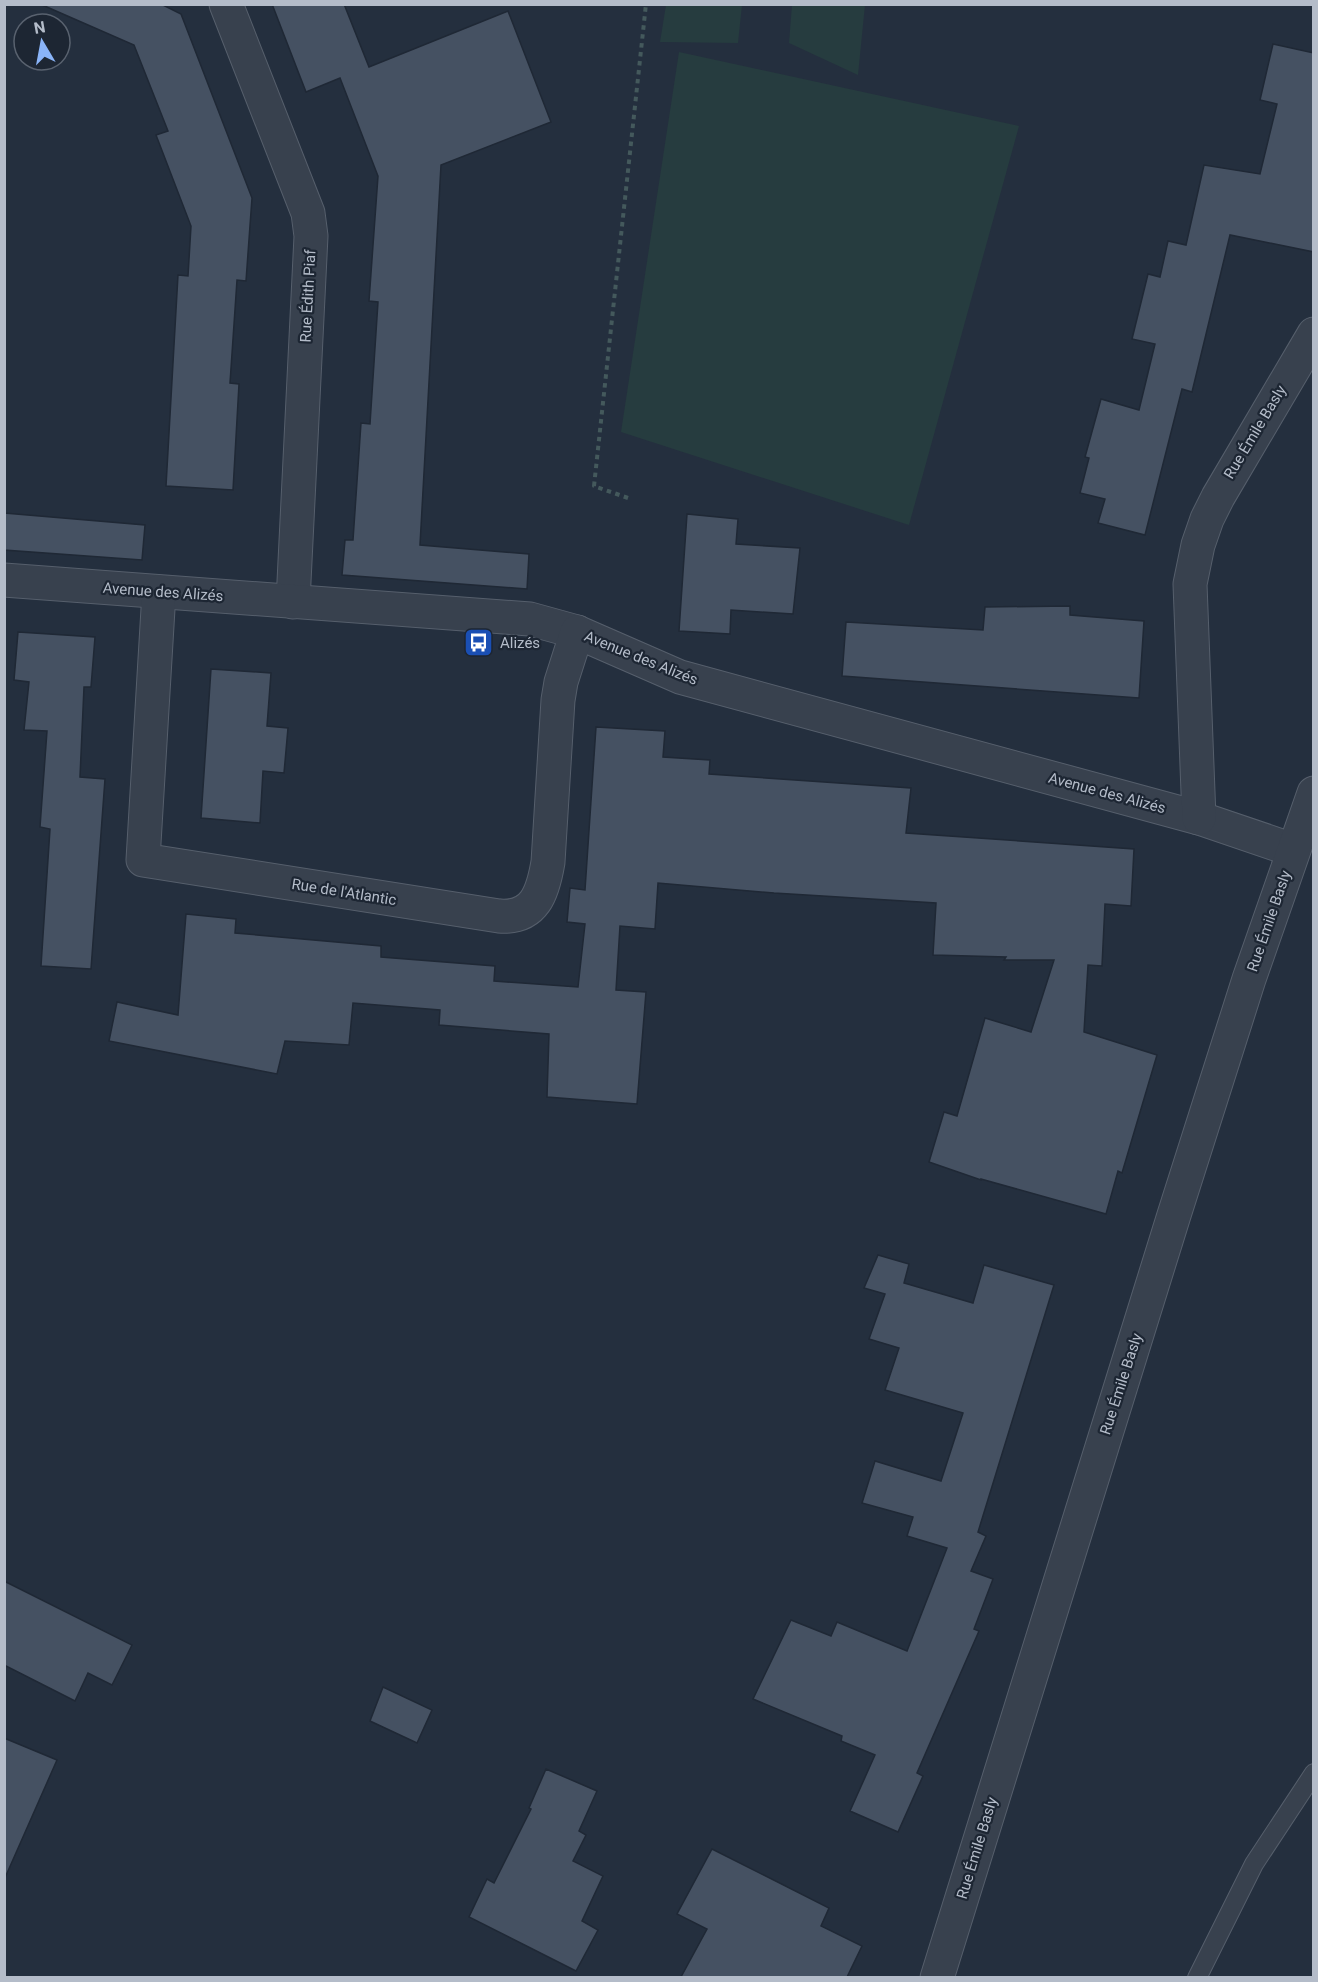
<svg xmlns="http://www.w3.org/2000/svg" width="1318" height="1982" font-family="Roboto,sans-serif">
<rect width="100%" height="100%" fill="#242f3e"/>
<g fill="#263c3f">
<path d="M 666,5 L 742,5 L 738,43 L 660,42 Z"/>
<path d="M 792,5 L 865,5 L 858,75 L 789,43 Z"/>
<path d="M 679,52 L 1019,126 L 909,525 L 621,432 Z"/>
</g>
<g fill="#455162" stroke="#1f2835" stroke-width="1.5">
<path d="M 40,4 L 161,4 L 181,14 L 252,198 L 246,281 L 237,280 L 230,383 L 239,384 L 233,490 L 166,486 L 178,275 L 188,276 L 191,226 L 156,135 L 168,131 L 134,45 Z"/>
<path d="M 272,4 L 344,4 L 369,67 L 508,11 L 551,122 L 441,165 L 420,545 L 529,554 L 527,589 L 342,575 L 345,540 L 353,540 L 361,423 L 370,424 L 378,302 L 369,301 L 378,176 L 340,78 L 306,92 Z"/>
<path d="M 1273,44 L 1314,53 L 1314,252 L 1230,235 L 1192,392 L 1182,389 L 1145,535 L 1098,523 L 1105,499 L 1080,493 L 1089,458 L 1085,457 L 1101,399 L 1139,410 L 1155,344 L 1132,339 L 1148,274 L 1160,277 L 1168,241 L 1186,245 L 1204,165 L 1260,174 L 1277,104 L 1260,100 Z"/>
<path d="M 4,513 L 145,525 L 142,560 L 4,550 Z"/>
<path d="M 687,514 L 738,519 L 736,544 L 800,548 L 793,614 L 731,610 L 730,634 L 679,631 Z"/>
<path d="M 1070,606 L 1070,615 L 1144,621 L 1139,698 L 842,676 L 846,622 L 983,630 L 985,607 Z"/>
<path d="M 18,632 L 95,637 L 91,687 L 84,687 L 80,777 L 105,779 L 91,969 L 41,966 L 50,829 L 40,827 L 47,731 L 24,730 L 29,682 L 14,680 Z"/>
<path d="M 211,669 L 271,673 L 267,726 L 288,728 L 284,773 L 263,771 L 260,823 L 201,818 Z"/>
<path d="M 596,727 L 665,731 L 663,757 L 710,760 L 709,774 L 911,788 L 906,833 L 1134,849 L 1131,906 L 1105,904 L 1102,966 L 1088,965 L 1084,1032 L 1157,1055 L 1122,1173 L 1118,1171 L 1106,1214 L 981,1179 L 981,1180 L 929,1162 L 944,1112 L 957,1116 L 985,1018 L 1031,1032 L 1054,960 L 1004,960 L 1006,957 L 933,955 L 936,903 L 774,893 L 658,883 L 655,929 L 620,926 L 616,990 L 646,992 L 637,1104 L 547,1097 L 549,1034 L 439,1025 L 440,1010 L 353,1003 L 349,1045 L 285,1041 L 277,1074 L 109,1041 L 117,1002 L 178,1015 L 186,914 L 236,919 L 235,933 L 381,946 L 381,957 L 495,966 L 494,981 L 578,987 L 585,924 L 567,922 L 570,888 L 585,890 Z"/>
<path d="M 878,1255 L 909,1264 L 904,1283 L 973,1303 L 984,1265 L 1054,1285 L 978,1532 L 986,1536 L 971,1571 L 993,1579 L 974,1629 L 979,1631 L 917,1773 L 923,1776 L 898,1832 L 850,1811 L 875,1755 L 841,1741 L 842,1736 L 753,1699 L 791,1620 L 831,1636 L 837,1622 L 907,1651 L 947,1548 L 907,1536 L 913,1517 L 862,1503 L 875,1461 L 941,1481 L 963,1413 L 885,1390 L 899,1348 L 869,1339 L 885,1294 L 864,1288 Z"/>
<path d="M 4,1581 L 132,1645 L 112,1685 L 88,1673 L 75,1701 L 4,1665 Z"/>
<path d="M 383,1687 L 432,1710 L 417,1743 L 370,1721 Z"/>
<path d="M 4,1738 L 57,1760 L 4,1880 Z"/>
<path d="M 546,1769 L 597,1791 L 579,1831 L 586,1835 L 573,1861 L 603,1876 L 582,1921 L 598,1930 L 576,1971 L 469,1917 L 487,1879 L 494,1883 L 531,1809 L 529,1808 Z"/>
<path d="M 712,1849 L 829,1908 L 821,1926 L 862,1946 L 847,1977 L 681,1977 L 707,1929 L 677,1914 Z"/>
</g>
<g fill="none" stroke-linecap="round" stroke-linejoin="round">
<defs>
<path id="service" d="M 1197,1978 L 1254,1864 L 1314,1773"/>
<g id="minor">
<path d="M 226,4 L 308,213 L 311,236 L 293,602"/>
<path d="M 4,580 L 530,619 L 577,632 L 680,677 L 1199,818 L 1293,850"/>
<path d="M 159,592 L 143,860 L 499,916 C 535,919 543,892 548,862 L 558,700 L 561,682 L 577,632"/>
<path d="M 1199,818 L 1190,584 L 1198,545 L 1207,519 L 1218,497 L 1314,334"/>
</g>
<path id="tertiary" d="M 937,1978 L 1174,1215 L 1249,979 L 1314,793"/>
</defs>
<use href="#service" stroke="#565f6c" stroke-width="20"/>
<use href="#minor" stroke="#565f6c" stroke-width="35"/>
<use href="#tertiary" stroke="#565f6c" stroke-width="35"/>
<path stroke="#44595c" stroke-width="4" stroke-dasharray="4.5 4.5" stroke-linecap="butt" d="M 628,498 L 594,486 L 646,4"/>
<use href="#service" stroke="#38414e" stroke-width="18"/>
<use href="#minor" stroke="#38414e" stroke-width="33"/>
<use href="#tertiary" stroke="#38414e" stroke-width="33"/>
</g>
<defs>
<symbol id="bus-square" viewBox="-11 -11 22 22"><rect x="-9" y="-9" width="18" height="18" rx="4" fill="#1a4fb4" stroke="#1d2633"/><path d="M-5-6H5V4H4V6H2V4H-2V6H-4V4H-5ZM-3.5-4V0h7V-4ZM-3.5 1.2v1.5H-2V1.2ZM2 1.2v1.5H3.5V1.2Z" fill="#fff"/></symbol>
</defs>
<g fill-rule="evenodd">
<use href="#bus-square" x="462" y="626" width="33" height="33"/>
</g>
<g text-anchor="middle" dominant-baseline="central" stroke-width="4.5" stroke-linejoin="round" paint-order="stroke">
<g font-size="15" fill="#b4bcc9" stroke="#1d2633">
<text transform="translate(308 296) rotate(-87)">Rue Édith Piaf</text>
<text transform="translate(1255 432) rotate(-59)">Rue Émile Basly</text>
<text transform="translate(163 592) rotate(4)">Avenue des Alizés</text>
<text transform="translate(641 658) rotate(22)">Avenue des Alizés</text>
<text transform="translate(1107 793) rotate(15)">Avenue des Alizés</text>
<text transform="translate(344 892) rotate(9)">Rue de l'Atlantic</text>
<text transform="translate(1269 921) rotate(-71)">Rue Émile Basly</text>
<text transform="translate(1121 1384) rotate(-72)">Rue Émile Basly</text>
<text transform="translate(977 1848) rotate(-73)">Rue Émile Basly</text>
</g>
<g font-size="15" fill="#b4bcc9" stroke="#1d2633" text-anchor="start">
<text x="500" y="643">Alizés</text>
</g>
</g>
<rect width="1318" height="1982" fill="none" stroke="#b4bcc9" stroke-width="12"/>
<g transform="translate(42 42) rotate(350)"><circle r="28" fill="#1d2633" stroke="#59626f" stroke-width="1.5"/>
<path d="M0-4.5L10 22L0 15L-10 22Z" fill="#8ab4f8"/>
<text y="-9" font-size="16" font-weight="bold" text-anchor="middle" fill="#b4bcc9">N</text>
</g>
</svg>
